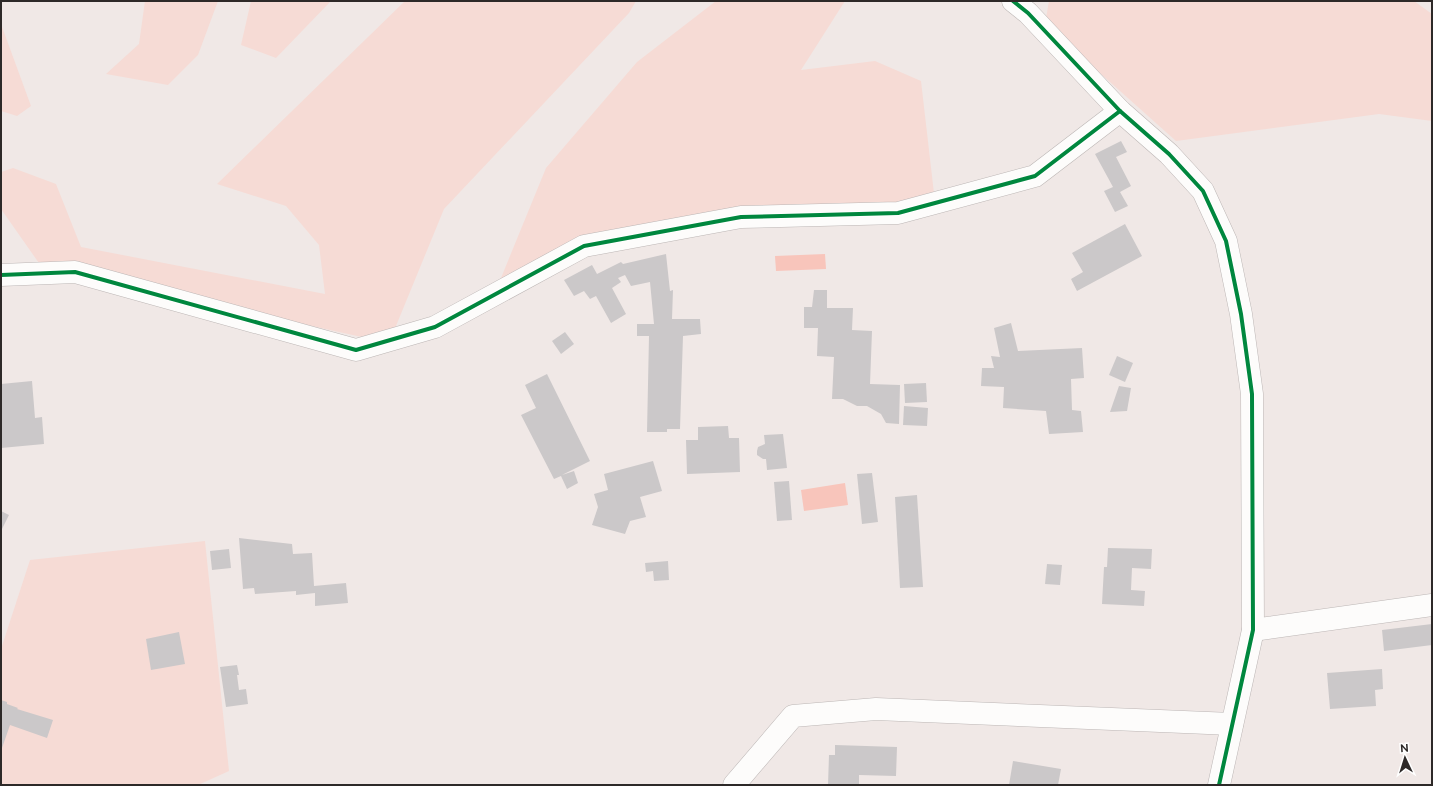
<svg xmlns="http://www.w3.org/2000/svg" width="1433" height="786" font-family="Raleway,sans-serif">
<rect width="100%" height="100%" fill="#f0e8e6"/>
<g fill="#f6dbd5">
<path d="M 145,1 L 218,1 L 198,55 L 168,85 L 106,74 L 139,44 Z"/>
<path d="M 251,1 L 331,1 L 276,58 L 241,45 Z"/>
<path d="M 405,1 L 636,1 L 629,13 L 444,209 L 389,343 L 41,266 L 1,209 L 1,172 L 13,168 L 56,184 L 81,247 L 325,294 L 319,245 L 286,206 L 217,184 Z"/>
<path d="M 716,1 L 845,1 L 801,70 L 875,61 L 921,81 L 935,202 L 628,235 L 494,295 L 546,168 L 637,62 Z"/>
<path d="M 1049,1 L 1414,1 L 1432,14 L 1432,121 L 1379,114 L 1176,141 L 1045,24 Z"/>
<path d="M 1,24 L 31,106 L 17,116 L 1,111 Z"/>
<path d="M 205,541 L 229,771 L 198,785 L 1,785 L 1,649 L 30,560 Z"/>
</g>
<g fill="#f8c5bb">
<path d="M 825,254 L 826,269 L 776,271 L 775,256 Z"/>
<path d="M 845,483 L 848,505 L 804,511 L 801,490 Z"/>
</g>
<g fill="#cbc8c9">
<path d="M 1121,141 L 1127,152 L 1116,157 L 1131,186 L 1120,192 L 1128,206 L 1115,212 L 1104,191 L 1113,187 L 1095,154 Z"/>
<path d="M 1125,224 L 1142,256 L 1077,291 L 1071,279 L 1083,272 L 1072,253 Z"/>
<path d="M 666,254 L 670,291 L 673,290 L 672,319 L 700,319 L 701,334 L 683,336 L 680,429 L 667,429 L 667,432 L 647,432 L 649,336 L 637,336 L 637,324 L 654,324 L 650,282 L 631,286 L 625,275 L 618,278 L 621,282 L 612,288 L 626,314 L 611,323 L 596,296 L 590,299 L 584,291 L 574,296 L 564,280 L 592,265 L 597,274 L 621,262 L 623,264 Z"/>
<path d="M 814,290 L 827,290 L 827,308 L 853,308 L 852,330 L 872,331 L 870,384 L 900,385 L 899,424 L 886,423 L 881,414 L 867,406 L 857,406 L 843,399 L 832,399 L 834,357 L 817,356 L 818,328 L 804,328 L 804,307 L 812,307 Z"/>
<path d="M 1011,323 L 1018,351 L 1082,348 L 1084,378 L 1071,379 L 1072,410 L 1081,411 L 1083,432 L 1049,434 L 1046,411 L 1003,408 L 1004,387 L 981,386 L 982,368 L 994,368 L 991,356 L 1000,357 L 994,328 Z"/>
<path d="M 565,332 L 574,344 L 561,354 L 552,341 Z"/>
<path d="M 1117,356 L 1133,363 L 1125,382 L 1109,375 Z"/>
<path d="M 547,374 L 590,461 L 562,475 L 574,471 L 578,483 L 567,489 L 561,476 L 554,479 L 521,415 L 536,408 L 525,385 Z"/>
<path d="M 32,381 L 35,418 L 42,417 L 44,444 L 1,448 L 1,384 Z"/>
<path d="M 926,383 L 927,402 L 905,403 L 904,384 Z"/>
<path d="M 1119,386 L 1131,388 L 1127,411 L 1110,412 Z"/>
<path d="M 904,406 L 928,408 L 927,426 L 903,425 Z"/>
<path d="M 728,426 L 729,438 L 739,438 L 740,472 L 687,474 L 686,440 L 698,440 L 698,427 Z"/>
<path d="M 783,434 L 787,468 L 767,470 L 766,459 L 763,459 L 757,455 L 757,451 L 758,447 L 765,444 L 764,435 Z"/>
<path d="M 653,461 L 662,491 L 640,497 L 646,517 L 630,521 L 625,534 L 592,525 L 598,507 L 594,494 L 608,490 L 604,474 Z"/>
<path d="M 872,473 L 878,522 L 862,524 L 857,474 Z"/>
<path d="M 789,481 L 792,520 L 777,521 L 774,482 Z"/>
<path d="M 917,495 L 923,587 L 900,588 L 895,497 Z"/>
<path d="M 1,511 L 9,515 L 1,531 Z"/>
<path d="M 239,538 L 292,544 L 293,554 L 312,553 L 314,586 L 346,583 L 348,603 L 315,606 L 315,593 L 296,595 L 296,591 L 255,594 L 254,588 L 243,589 Z"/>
<path d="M 1108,548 L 1152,549 L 1151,569 L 1132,568 L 1131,590 L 1145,591 L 1144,606 L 1102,604 L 1104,567 L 1107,567 Z"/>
<path d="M 229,549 L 231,568 L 212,570 L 210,551 Z"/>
<path d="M 668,561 L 669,580 L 654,581 L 653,571 L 646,572 L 645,563 Z"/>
<path d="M 1047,564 L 1062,565 L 1060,585 L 1045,584 Z"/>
<path d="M 1432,624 L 1432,645 L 1384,651 L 1382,630 Z"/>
<path d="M 179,632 L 185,664 L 151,670 L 146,639 Z"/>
<path d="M 237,665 L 239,675 L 237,675 L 239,690 L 246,689 L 248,704 L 226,707 L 220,667 Z"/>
<path d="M 1382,669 L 1383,689 L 1375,690 L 1376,706 L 1330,709 L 1327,673 Z"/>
<path d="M 1,700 L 7,702 L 7,704 L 18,708 L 17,709 L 53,720 L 47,738 L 10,725 L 2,748 L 1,748 Z"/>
<path d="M 835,745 L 897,747 L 896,776 L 859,775 L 859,785 L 828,785 L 829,755 L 835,755 Z"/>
<path d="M 1013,761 L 1061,769 L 1058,785 L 1009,785 Z"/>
</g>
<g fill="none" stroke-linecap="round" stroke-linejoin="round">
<defs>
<g id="minor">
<path d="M 1013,1 L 1028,13 L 1120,111 L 1169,154 L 1203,191 L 1226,241 L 1241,314 L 1252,394 L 1253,630 L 1219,785"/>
<path d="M 1,275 L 75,272 L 356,350 L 435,327 L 584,246 L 741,217 L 898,213 L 1035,176 L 1120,111"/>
<path d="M 1253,630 L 1432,605"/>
<path d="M 734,785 L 793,716 L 876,709 L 1232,724"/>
</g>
</defs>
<use href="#minor" stroke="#bcb6b5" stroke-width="23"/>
<use href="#minor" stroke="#fdfcfb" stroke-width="22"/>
<defs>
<g id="cycleway">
<path d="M 1013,1 L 1028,13 L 1120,111 L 1169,154 L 1203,191 L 1226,241 L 1241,314 L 1252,394 L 1253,630 L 1219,785"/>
<path d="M 1,275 L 75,272 L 356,350 L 435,327 L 584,246 L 741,217 L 898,213 L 1035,176 L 1120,111"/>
</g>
</defs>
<use href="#cycleway" stroke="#fff" stroke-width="6"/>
<use href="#cycleway" stroke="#00873e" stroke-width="4"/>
</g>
<rect width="1433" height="786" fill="none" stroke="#2d2928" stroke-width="4"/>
<g transform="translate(1405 758) rotate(356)" stroke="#ffffff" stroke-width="3" paint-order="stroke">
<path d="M0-3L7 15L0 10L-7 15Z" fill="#2d2928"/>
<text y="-6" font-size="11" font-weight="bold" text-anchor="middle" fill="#2d2928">N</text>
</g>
</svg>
